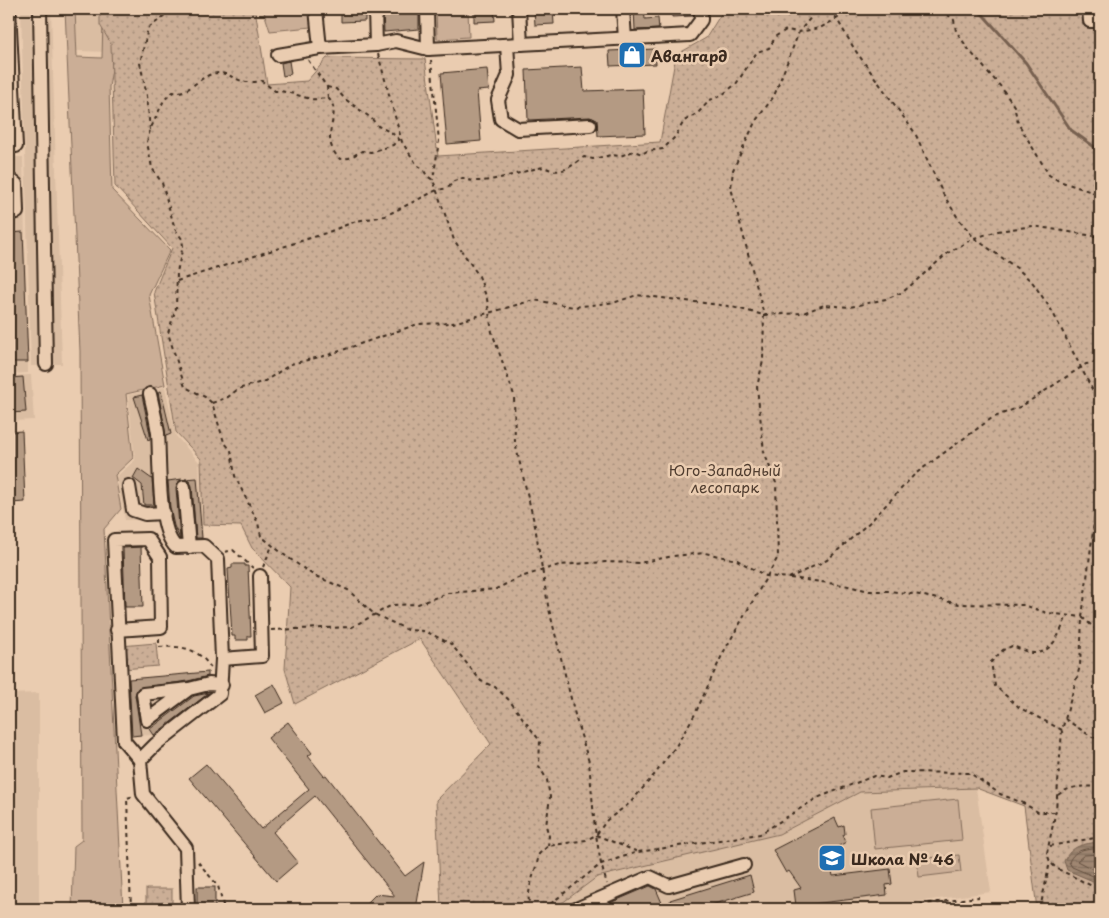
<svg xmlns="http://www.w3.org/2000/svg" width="1109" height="918" font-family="'Playpen Sans',sans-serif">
<defs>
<pattern id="park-dots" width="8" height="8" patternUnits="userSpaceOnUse" patternTransform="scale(1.25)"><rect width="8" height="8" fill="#cbae96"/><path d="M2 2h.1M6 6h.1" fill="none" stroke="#a68e7a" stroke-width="1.8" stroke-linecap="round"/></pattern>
<pattern id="water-rules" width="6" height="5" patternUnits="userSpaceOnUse" patternTransform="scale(1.25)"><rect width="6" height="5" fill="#9f8671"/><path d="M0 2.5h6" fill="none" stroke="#836e5c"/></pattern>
</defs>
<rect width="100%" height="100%" fill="#eaccb0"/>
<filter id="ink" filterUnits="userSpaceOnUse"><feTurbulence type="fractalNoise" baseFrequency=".02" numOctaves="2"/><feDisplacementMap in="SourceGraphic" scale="10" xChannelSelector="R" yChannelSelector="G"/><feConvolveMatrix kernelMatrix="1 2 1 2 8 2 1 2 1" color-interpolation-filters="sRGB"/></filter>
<g filter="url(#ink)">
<g fill="#dabda2">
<path d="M 21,9 L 31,9 L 41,366 L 31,366 Z"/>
<path d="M 43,9 L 51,9 L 62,364 L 52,364 Z"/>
<path d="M 75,9 L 100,9 L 100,25 L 111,44 L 110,52 L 77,51 Z"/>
<path d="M 9,157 L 23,157 L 28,362 L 28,373 L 9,374 Z"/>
<path d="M 31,375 L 34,420 L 9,421 L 9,376 Z"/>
<path d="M 165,387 L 176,436 L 199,462 L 203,542 L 175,542 L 161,520 L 125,520 L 117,476 L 135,460 L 128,395 Z"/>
<path d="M 208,672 L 210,695 L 155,735 L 130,736 L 126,679 Z"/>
<path d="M 39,693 L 39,909 L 9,909 L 9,694 Z"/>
<path d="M 976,788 L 991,892 L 865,909 L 554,909 L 597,877 L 779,834 L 860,792 Z"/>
</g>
<g fill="#cbae96" stroke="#836c5a">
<path d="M 65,9 L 75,9 L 77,57 L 102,58 L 103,20 L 115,51 L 109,87 L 112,190 L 170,250 L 149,295 L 165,385 L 126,394 L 133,458 L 115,475 L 121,509 L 104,529 L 123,909 L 72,909 L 74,846 L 82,840 L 80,351 Z"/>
<path d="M 263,9 L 309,9 L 311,27 L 270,31 Z"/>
<path d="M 436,9 L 468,9 L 469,37 L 437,39 Z"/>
<path d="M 958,799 L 962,840 L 875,849 L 871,808 Z"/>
<path d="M 959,855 L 961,872 L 919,877 L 917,859 Z"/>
</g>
<g fill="url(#park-dots)" stroke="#836c5a">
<path d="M 100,9 L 255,9 L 267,84 L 307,81 L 327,58 L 425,59 L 438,156 L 660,142 L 676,55 L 706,38 L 724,9 L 1084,9 L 1085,27 L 1100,27 L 1100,909 L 1037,909 L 1024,806 L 976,788 L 860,792 L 779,834 L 597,877 L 554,909 L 444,909 L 441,907 L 436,800 L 491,744 L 420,639 L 295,704 L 285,669 L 290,587 L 252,548 L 241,526 L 203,525 L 201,459 L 176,432 L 154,292 L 172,248 L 115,186 L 111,44 L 100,25 Z"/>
<path d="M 156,643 L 158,666 L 123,669 L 121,646 Z"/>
<rect x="146" y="889" width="26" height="20"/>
</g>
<path fill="url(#water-rules)" stroke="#776150" d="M 1100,842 L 1100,884 L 1067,870 L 1064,861 C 1072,845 1083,844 1100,842 Z"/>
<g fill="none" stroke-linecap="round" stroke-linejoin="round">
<g stroke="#634f3f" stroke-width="1">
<path d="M 1100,847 C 1087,849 1075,848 1069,862 L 1072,867 L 1100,879"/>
<path d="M 1100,854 L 1084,855 L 1077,861 L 1100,873"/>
</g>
<path stroke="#776150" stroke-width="3" d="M 978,9 L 1026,63 L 1071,130 L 1100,151"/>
</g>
<g fill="#b49a83" stroke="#3b2a1e">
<path d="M 341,9 L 365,9 L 365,21 L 341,22 Z"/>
<path d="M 474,9 L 494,9 L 495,21 L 474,22 Z"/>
<path d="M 534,9 L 553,9 L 554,24 L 535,25 Z"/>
<path d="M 634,9 L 644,9 L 645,19 L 658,18 L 659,29 L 635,30 Z"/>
<path d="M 672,9 L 692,9 L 693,16 L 672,17 Z"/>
<path d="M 419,10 L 419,29 L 384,32 L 383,13 Z"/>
<path d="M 655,49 L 656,64 L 610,66 L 609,51 Z"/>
<path d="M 289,61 L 291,74 L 283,76 L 281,63 Z"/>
<path d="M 582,67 L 584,91 L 643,89 L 645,134 L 598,136 L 597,120 L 590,117 L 528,120 L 526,70 Z"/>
<path d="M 487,69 L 489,90 L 477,91 L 481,141 L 447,144 L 441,73 Z"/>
<path d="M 23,232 L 28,362 L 9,362 L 9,233 Z"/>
<path d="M 23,377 L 26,412 L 9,413 L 9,378 Z"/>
<path d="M 161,391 L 171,434 L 166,436 L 158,392 Z"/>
<path d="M 142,395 L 150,434 L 150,439 L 148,440 L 134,397 Z"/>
<path d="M 22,431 L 25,502 L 11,503 L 9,432 Z"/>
<path d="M 138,469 L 152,479 L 154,505 L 144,505 L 142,485 L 133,478 Z"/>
<path d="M 197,478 L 202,538 L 196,538 L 192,486 L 190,482 L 185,479 Z"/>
<path d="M 182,479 L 176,488 L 180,539 L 174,526 L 170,508 L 168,481 Z"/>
<path d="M 141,547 L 143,607 L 125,607 L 123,548 Z"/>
<path d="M 232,564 L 245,564 L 245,566 L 248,566 L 251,636 L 248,636 L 248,640 L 235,640 L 235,636 L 232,636 L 228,569 L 232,568 Z"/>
<path d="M 208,672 L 208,676 L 188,681 L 138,688 L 135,695 L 141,735 L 132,736 L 129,679 Z"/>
<path d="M 274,684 L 284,703 L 265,713 L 255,695 Z"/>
<path d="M 209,693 L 154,735 L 150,729 L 194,696 Z"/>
<path d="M 288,722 L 312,753 L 308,756 L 324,776 L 326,775 L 405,876 L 424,862 L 416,909 L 367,909 L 367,903 L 376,894 L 395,896 L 315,796 L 273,832 L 298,862 L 276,881 L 189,778 L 206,764 L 261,829 L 309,789 L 268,738 Z"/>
<path d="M 835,818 L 839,827 L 844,825 L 845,834 L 843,835 L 846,842 L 828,852 L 833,876 L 890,869 L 892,884 L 886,885 L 887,895 L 796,906 L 794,890 L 801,888 L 789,871 L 786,873 L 773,850 Z"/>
<path d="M 750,875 L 754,892 L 698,909 L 674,909 L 670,900 Z"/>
<path d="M 650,886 L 656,889 L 662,903 L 646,909 L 596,909 Z"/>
<rect x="197" y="887" width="18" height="22"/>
</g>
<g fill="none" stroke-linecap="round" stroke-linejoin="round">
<defs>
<g id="minor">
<path d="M 9,9 L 16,146"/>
<path d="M 40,9 L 46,364"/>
<path d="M 316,9 L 320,48 L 376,45 L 396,41 L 428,49 L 690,35 L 701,20 L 701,9"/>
<path d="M 375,9 L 376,45"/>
<path d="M 427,9 L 428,49"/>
<path d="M 519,9 L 521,44"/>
<path d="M 623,9 L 625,39"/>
<path d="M 1089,9 L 1090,21 L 1100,21"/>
<path d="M 507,45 L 509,75 L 498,100 L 501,119 L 518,129 L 590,125"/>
<path d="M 278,55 L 320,48"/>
<path d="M 9,179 L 16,184 L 17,212 L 9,213"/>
<path d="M 150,394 C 153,407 156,420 158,433 C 160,459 157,530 176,547 L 204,546 L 218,559 L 222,659"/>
<path d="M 129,486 L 133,510 L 145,514 L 164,513"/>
<path d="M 184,487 L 189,547"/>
<path d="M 117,630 L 161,627 L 160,557 L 148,539 L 114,540 L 124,741 L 140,760 L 143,794 L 186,848 L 188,909"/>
<path d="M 189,689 L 147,720 L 143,694 L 189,689 L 209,684 L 222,685"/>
<path d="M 140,760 L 156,744 L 220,694 L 222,659 L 262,656 L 260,576"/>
<path d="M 576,909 L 650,877 L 669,886 L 744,865"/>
</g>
</defs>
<use href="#minor" stroke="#3b2a1e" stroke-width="16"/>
<g stroke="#3b2a1e" stroke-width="2" stroke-dasharray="4 4" stroke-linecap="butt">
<path d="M 831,9 L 855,50 L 915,133 L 943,194 L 958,218 L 974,238 L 1018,269 L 1033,283 L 1052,311 L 1093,391 L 1097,403 L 1100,437"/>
<path d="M 941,9 L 954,20 L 956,31 L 969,50 L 1001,87 L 1014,106 L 1018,123 L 1049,175 L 1059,181 L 1092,192 L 1100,197"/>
<path d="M 378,54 L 402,142 L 417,165 L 423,169 L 427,176 L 433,180 L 454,240 L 479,276 L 487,299 L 492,332 L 514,395 L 515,443 L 535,526 L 548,605 L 576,719 L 589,762 L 595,829 L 601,864 L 607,884"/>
<path d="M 308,60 L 327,87 L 328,98 C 323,98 316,100 311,99 C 298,96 289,91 275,91 L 262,81 C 256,82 248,83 242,81 C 231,78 225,70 212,74 C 196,79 190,94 173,92 L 164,100 L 150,130 L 147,142 L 152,168 L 162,183 L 175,229 L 182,239 L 183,246 L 177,272 L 176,308 L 168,333 L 185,387 L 205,397 L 212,403 L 224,442 L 231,450 L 235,476 L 258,523 L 261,536 L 283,554 L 313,575 L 348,590 L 374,614 L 408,630 L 425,631 L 451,644 L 481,681 L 495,687 L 509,700 L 540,741 L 539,766 L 547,780 L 550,797 L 546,826 L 549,836 L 548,846"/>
<path d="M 431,60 L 439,141 L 433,180"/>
<path d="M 327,87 L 336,89 L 345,99 L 371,118 L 378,126 L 392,133 L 402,142"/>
<path d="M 328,98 C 345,114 316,136 340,159 L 349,158 L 362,151 L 371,152 L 393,145 L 399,139"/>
<path d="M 150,130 L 147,96 L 140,63 L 148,28 L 165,16 L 165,9"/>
<path d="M 177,281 L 326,233 L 356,221 L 385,216 L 437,190 L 448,188 L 454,181 L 463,178 C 482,188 523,170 544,167 C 562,176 569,167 584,157 L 593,159 L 611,155 L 620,156 L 634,151 L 642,154 L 647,151 L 663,149 L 675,137 L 684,121 L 698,113 L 710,100 L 722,95 L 736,84 L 757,52 L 769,48 L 776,36 L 786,30 L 799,32 L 820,28 L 854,9"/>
<path d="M 212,403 L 228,397 L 238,389 L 265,381 L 291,364 L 328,355 L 418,324 L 453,323 L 534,300 L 574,307 L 616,302 L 637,295 L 728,306 L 764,315 L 803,313 L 824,305 L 850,307 L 886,299 L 903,292 L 948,253 L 974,238 L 998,231 L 1033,226 L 1100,237"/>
<path d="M 1100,454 L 1097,500 L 1082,617 L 1080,666 L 1062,730 L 1056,810 L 1047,853 L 1050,862 L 1056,868 L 1100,890"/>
<path d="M 225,552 L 233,550 L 253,568"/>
<path d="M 263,567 L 272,546"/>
<path d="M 790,578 L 844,585 L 869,591 L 890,591 L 920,595 L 959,604 L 1024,605 L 1047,613 L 1082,617 L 1100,633"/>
<path d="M 271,630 L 352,627 L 392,605 L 418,604 L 448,593 L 496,589 L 518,578 L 559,565 L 606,562 L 639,563 L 673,556 L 705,553 L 737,560 L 766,576 L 789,578 L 827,560 L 871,521 L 915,474 L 992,418 L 1022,406 L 1086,364 L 1100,362"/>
<path d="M 159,639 L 159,647 C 182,646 197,647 211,668"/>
<path d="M 1065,719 L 1092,737 L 1100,738"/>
<path d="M 1062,730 L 1020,708 L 995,686 L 991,662 L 1003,650 L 1012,646 C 1019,648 1028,653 1034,653 C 1054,653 1060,631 1067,616"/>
<path d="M 1058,795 C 1071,785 1084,786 1100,787"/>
<path d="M 596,835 L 638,852"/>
<path d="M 1050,846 L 1100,837"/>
<path d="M 198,862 L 218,886 L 224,909"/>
<path d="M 131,909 L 127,798 L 134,796"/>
<path d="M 526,909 L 529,904 C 527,886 536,872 539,854 L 548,846 L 586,840 L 596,835 L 607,820 L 630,803 L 655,774 L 676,746 L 695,714 L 723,653 L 778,557 L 776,483 L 764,452 L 757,387 L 763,361 L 764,315 L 731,188 L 733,170 L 755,122 L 774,96 L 799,32 L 812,16 L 814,9"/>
<path d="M 544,909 L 601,864 L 638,852 L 760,834 L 817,798 L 874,776 L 887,778 L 903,772 L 970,773 L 1000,794 L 1023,803 L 1038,812 L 1056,812"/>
<path d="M 881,909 L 979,897"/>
<path d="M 937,909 L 941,903"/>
<path d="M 1040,909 L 1050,862"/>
</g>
<use href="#minor" stroke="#eaccb0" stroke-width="12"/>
</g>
</g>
<defs>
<symbol id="shop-square" viewBox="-11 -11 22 22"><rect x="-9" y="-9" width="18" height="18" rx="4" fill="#1f6fb2" stroke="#eaccb0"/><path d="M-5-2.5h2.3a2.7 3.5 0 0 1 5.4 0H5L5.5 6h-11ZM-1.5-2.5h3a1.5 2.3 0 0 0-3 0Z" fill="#fff"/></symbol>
<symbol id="school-square" viewBox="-11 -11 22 22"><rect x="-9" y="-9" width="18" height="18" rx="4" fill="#1f6fb2" stroke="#eaccb0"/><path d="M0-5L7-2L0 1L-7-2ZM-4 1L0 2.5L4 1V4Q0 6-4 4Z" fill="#fff"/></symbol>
</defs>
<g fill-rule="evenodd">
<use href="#shop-square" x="616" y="39" width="32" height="32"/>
<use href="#school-square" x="816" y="842" width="32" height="32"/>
</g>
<g text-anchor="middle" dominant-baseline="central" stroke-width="5" stroke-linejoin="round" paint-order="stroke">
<g font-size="15" font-weight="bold" fill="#3b2a1e" stroke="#eaccb0" text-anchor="start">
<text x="651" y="55">Авангард</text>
<text x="851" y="858">Школа № 46</text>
</g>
<g font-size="15" fill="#513e30" stroke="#eaccb0">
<text x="725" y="469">Юго-Западный<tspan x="725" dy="17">лесопарк</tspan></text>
</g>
</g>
<rect width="1109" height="918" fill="none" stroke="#eaccb0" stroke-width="30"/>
<rect x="15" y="15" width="1079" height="888" fill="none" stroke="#3b2a1e" stroke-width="2" filter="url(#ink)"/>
</svg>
